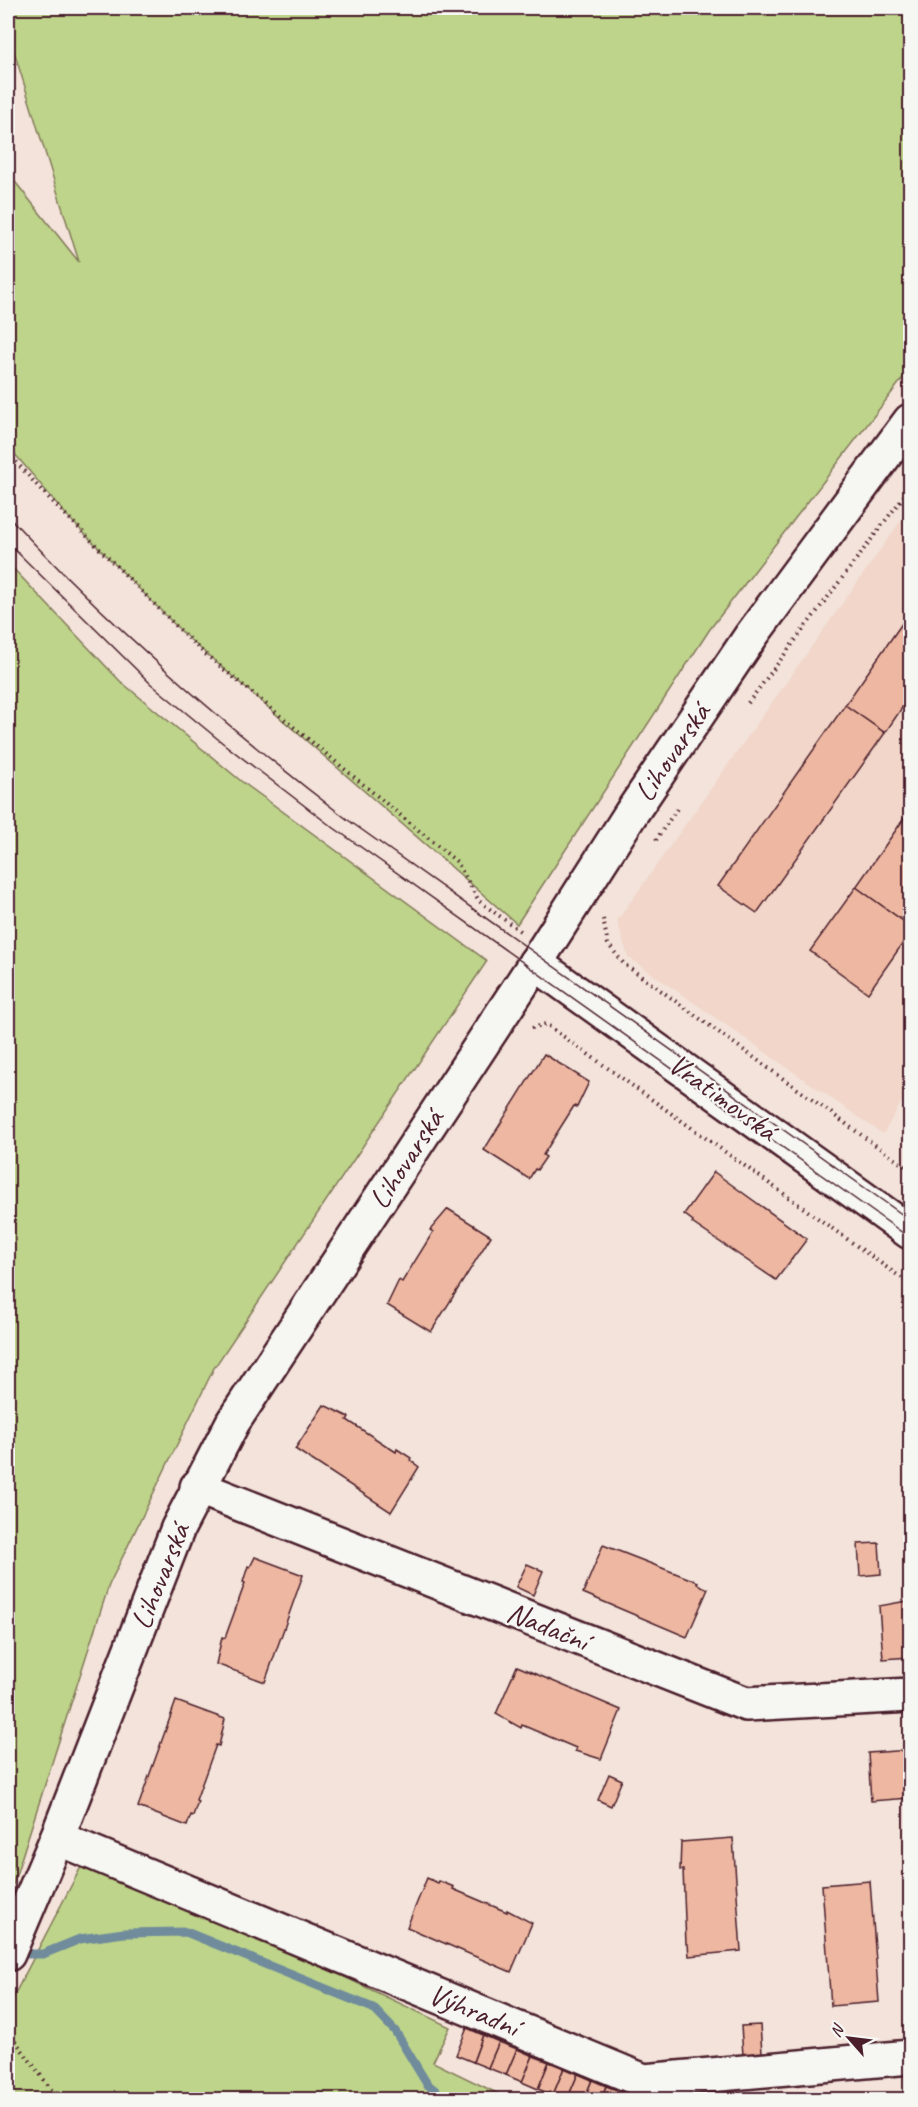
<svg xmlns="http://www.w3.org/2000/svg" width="918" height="2107" font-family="Caveat,sans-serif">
<rect width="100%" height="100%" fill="#f3e3da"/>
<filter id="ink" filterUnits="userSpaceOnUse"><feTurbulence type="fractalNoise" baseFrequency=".0167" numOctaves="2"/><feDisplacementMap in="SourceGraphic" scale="12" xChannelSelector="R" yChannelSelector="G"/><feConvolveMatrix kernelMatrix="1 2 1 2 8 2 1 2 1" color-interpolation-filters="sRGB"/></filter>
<g filter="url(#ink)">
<path fill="#f1d6c9" d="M 910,508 L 910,1087 L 883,1134 L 628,957 L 617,921 Z"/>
<g fill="#bdd48a" stroke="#847a5a" stroke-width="1.5">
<path d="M 8,8 L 910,8 L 910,369 L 710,629 L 517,924 L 186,636 L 69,518 L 8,446 L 8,173 L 79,262 L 8,32 Z"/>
<path d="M 8,563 L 120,681 L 241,781 L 487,961 L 214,1368 L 109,1585 L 8,1900 Z"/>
<path d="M 81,1867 L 184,1901 L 450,2027 L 433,2062 L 509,2099 L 8,2100 L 8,2007 Z"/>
</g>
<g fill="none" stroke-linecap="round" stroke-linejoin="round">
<path stroke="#6f8b9c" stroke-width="9" d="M 15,1954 L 43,1954 L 80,1939 L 124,1933 L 186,1932 L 373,2008 L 395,2031 L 427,2084 L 447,2100"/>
</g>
<g fill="#edb7a1" stroke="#4a1f2b" stroke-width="1.5">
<path d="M 910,612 L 910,696 L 885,733 L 845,705 Z"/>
<path d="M 845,705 L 885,733 L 757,913 L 718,886 Z"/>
<path d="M 910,810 L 910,926 L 856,887 Z"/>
<path d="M 856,887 L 910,926 L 910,933 L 868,993 L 810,951 Z"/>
<path d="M 544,1054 L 589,1082 L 577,1107 L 574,1106 L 543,1155 L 546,1157 L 537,1170 L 535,1169 L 529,1179 L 484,1150 Z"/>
<path d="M 714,1172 L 807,1239 L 776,1280 L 692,1223 L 693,1221 L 684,1214 Z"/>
<path d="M 448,1209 L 491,1236 L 431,1332 L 387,1305 L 399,1280 L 402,1282 L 433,1232 L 430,1230 Z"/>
<path d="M 324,1405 L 349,1417 L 347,1420 L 396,1452 L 397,1449 L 411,1458 L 410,1460 L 419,1467 L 391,1512 L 295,1449 Z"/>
<path d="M 879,1543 L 881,1574 L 860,1576 L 858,1544 Z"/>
<path d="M 603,1545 L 698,1582 L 697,1584 L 708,1589 L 687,1637 L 583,1593 Z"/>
<path d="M 255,1557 L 303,1575 L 265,1682 L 216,1664 L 222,1637 L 225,1638 L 245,1583 L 243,1582 L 248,1566 L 250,1567 Z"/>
<path d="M 527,1564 L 543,1571 L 533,1595 L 516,1587 Z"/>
<path d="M 907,1601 L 906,1604 L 910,1603 L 910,1657 L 883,1659 L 879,1606 Z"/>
<path d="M 517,1666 L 621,1710 L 601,1759 L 575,1751 L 576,1748 L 522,1725 L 521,1728 L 496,1714 Z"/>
<path d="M 176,1701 L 225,1719 L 219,1746 L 216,1745 L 196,1800 L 198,1801 L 193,1816 L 191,1815 L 187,1826 L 138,1807 Z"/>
<path d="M 910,1750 L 910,1798 L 871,1801 L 868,1753 Z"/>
<path d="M 609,1774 L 622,1780 L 611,1806 L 598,1800 Z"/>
<path d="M 733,1838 L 741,1951 L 689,1956 L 688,1944 L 686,1944 L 683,1870 L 680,1870 L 681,1842 Z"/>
<path d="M 427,1878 L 438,1883 L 439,1881 L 454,1887 L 453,1889 L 507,1912 L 507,1910 L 532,1923 L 511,1972 L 407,1927 Z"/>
<path d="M 870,1881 L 879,2002 L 831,2006 L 822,1885 Z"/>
<path d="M 760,2025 L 762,2053 L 743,2055 L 741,2026 Z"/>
<path d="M 467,2028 L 483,2035 L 473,2062 L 456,2055 Z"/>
<path d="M 483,2035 L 499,2042 L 488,2068 L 473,2062 Z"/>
<path d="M 499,2042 L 517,2049 L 506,2075 L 488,2068 Z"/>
<path d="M 517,2049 L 533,2056 L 522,2082 L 506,2075 Z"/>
<path d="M 533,2056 L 549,2062 L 538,2089 L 522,2082 Z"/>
<path d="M 549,2062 L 564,2068 L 553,2095 L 538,2089 Z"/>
<path d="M 564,2068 L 578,2074 L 567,2100 L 553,2095 Z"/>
<path d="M 578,2074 L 592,2080 L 584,2100 L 567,2100 Z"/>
<path d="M 592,2080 L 606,2086 L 601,2100 L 584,2100 Z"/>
<path d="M 606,2086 L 622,2092 L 619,2100 L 601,2100 Z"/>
<path d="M 622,2092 L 638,2099 L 638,2100 L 619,2100 Z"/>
</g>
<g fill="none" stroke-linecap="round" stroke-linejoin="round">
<defs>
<g id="minor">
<path d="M 197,1487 L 746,1704 L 910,1695"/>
<path d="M 57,1838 L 644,2081 L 910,2057"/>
</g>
<g id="tertiary">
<path d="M 535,963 L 910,1232"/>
<path d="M 8,1954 L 57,1838 L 178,1528 L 233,1422 L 540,956 L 630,815 L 751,636 L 910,421"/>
</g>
</defs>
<use href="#minor" stroke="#4a1f2b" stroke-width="38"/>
<use href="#tertiary" stroke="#4a1f2b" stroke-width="38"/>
<g stroke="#4a1f2b" stroke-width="4" stroke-dasharray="1.5 4.5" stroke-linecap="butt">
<path d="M 8,453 L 44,493 L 198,648 L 457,862 L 479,901 L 520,931"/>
<path d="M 748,703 L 910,488"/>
<path d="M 656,840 L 678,807"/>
<path d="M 603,919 L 608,944 L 624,964 L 910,1170"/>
<path d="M 532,1028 L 546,1024 L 910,1284"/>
<path d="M 8,2031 L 59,2100"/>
</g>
<use href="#minor" stroke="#f6f6f2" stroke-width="33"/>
<use href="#tertiary" stroke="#f6f6f2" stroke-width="33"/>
<g stroke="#4a1f2b" stroke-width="1.5">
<path d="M 8,516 C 112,628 226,727 348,820 L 910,1220"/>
<path d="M 8,543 L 151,684 L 224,744 L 327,823 L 910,1238"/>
</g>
</g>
</g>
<g text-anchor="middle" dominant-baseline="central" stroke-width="4.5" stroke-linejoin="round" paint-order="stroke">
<g font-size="30" fill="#4a1f2b" stroke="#f6f6f2">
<text transform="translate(672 752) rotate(-56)">Lihovarská</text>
<text transform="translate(723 1097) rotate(36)">Vratimovská</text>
<text transform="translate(406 1159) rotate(-57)">Lihovarská</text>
<text transform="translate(160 1576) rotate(-68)">Lihovarská</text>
<text transform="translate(548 1626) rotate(22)">Nadační</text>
<text transform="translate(474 2010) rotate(22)">Výhradní</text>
</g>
</g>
<rect width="918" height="2107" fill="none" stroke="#f6f6f2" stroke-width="30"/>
<rect x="15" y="15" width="888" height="2077" fill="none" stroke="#4a1f2b" stroke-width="2" filter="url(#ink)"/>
<g transform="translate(849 2038) rotate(298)" stroke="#f6f6f2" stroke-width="4.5" paint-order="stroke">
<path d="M0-4.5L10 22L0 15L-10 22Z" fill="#4a1f2b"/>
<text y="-9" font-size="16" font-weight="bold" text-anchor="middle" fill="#4a1f2b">N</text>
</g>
</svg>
